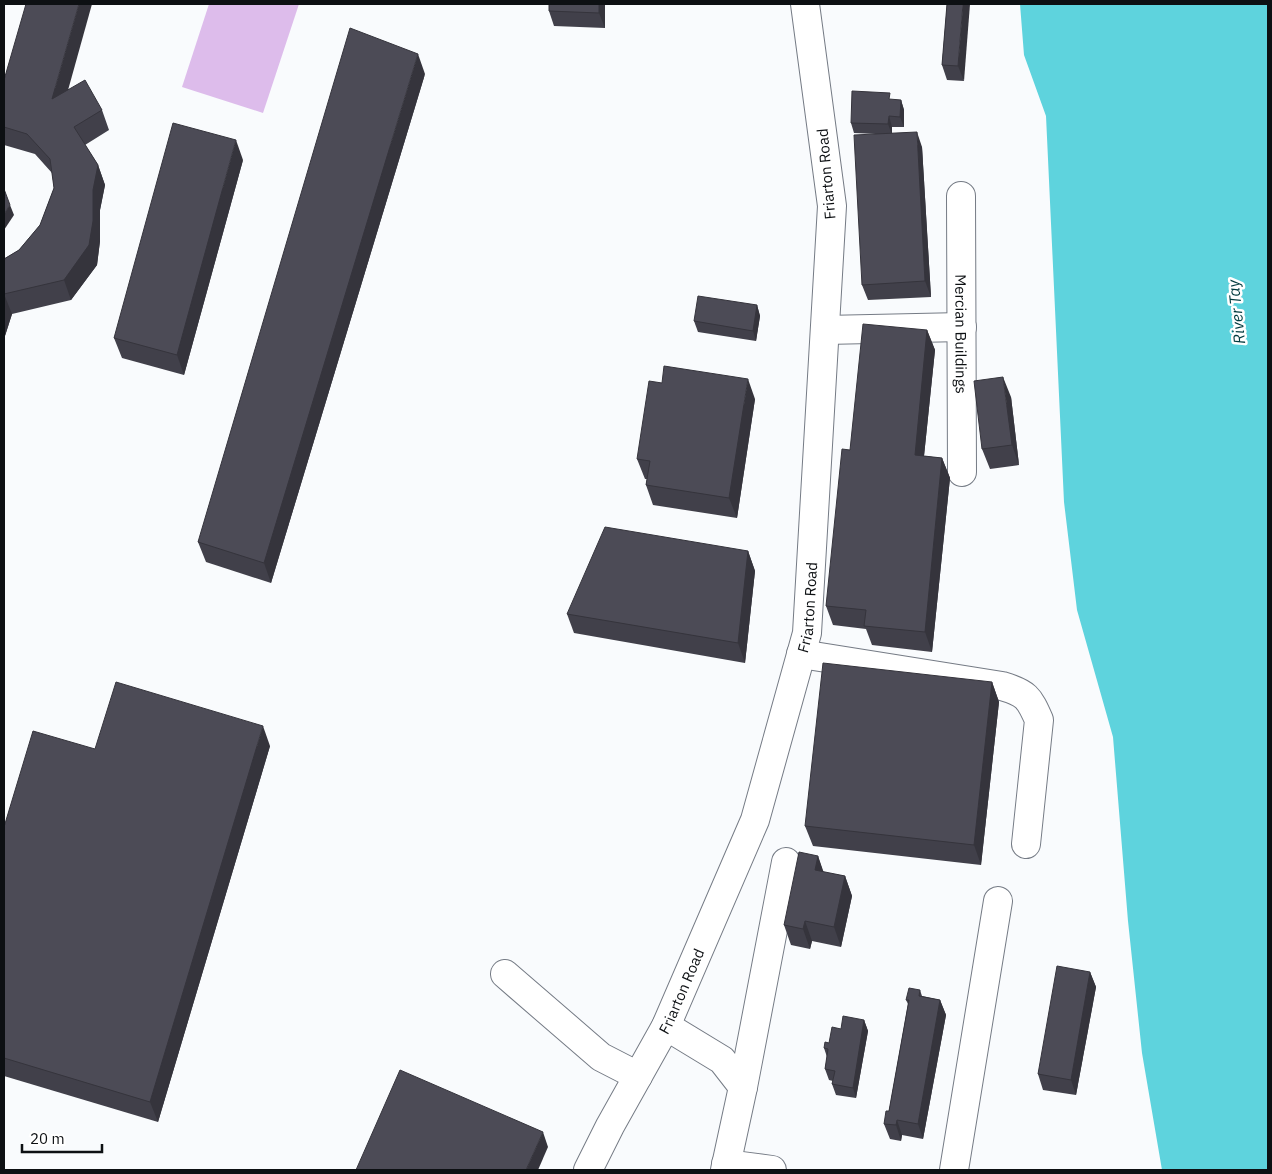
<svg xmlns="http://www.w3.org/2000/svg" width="1272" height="1174" font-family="'IBM Plex Sans',sans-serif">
<rect width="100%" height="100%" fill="#f9fbfd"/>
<path fill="#ddbceb" d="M 209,4 L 299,4 L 263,113 L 182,87 Z"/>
<path fill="#5ed3dd" d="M 1020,4 L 1268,4 L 1268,1170 L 1162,1170 L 1142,1053 L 1128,921 L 1113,737 L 1077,610 L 1064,502 L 1046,116 L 1024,55 Z"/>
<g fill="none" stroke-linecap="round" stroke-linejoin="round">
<defs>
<g id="minor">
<path id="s1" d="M 961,196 L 962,472"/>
<path d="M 825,330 L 962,327"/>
<path d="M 801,654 L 1002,686 C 1026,693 1029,697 1039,720 L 1026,844"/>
<path d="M 505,974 L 601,1057 L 638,1076"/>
<path d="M 666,1026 L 722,1060 L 743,1087 L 725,1170"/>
<path d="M 743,1087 L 786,862"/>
<path d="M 726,1164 L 772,1170"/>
<path id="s2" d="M 588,1170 L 610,1126 L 666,1026 L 755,820 L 807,633 L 832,206 L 805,4"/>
<path d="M 954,1170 L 998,901"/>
</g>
</defs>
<use href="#minor" stroke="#757b85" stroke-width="30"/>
<use href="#minor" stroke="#fff" stroke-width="28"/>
</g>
<g fill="#41404a">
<path d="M 549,4 L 605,4 L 605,28 L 554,26 L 549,11 Z"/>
<path d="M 947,4 L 964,81 L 947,80 L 942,65 Z"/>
<path d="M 425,74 L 271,583 L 206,562 L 198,542 Z"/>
<path d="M 4,80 L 68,90 L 102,110 L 109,130 L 85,145 L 98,165 L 105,185 L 100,210 L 100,241 L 97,265 L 71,300 L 12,314 L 4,339 L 4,259 L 19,250 L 40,225 L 54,188 L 52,173 L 35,154 L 4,145 Z"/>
<path d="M 892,100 L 901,100 L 904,110 L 904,127 L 892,127 L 892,133 L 922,147 L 931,297 L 868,300 L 862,285 L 876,134 L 854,133 L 851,123 Z"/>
<path d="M 243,160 L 184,375 L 122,358 L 114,338 Z"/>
<path d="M 757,305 L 760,316 L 756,341 L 698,332 L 694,321 Z"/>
<path d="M 927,330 L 935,350 L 924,456 L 942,458 L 950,478 L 932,652 L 872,645 L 866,629 L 833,625 L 826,606 L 850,450 Z"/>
<path d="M 1011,397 L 1019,465 L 990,469 L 982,449 Z"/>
<path d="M 755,399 L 737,518 L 653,505 L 646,485 L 647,479 L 645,479 L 637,459 Z"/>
<path d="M 748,551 L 755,571 L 745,663 L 574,633 L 567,614 Z"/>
<path d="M 992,682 L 999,702 L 981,865 L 813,846 L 805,826 Z"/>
<path d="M 270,746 L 158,1122 L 4,1076 L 4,827 L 95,749 Z"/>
<path d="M 818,856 L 823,872 L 845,876 L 852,896 L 841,947 L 812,941 L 810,949 L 791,945 L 784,925 Z"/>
<path d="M 1090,972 L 1096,987 L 1076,1095 L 1043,1090 L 1038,1074 Z"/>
<path d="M 920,990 L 922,996 L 940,1000 L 946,1015 L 923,1139 L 902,1135 L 901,1141 L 890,1139 L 884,1124 L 889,1111 L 908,1004 L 906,1000 Z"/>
<path d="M 864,1020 L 868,1031 L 856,1098 L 836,1095 L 832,1084 L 833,1081 L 829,1080 L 825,1069 L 827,1057 L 824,1048 L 829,1043 L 841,1029 Z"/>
</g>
<g fill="#35343c">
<path d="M 79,4 L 92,4 L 60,119 L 52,99 Z"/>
<path d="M 599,4 L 605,4 L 605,28 L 599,13 Z"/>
<path d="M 963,4 L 970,4 L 964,81 L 958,66 Z"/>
<path d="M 418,54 L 425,74 L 271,583 L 264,563 Z"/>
<path d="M 901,100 L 904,110 L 904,127 L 900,117 Z"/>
<path d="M 889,116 L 892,127 L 892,135 L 888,124 Z"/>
<path d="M 917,132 L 922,147 L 931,297 L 925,281 Z"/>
<path d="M 236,140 L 243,160 L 184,375 L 177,355 Z"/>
<path d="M 98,165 L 105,185 L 100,210 L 100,241 L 97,265 L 71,300 L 64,280 L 93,190 Z"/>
<path d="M 10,205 L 14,215 L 4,230 L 4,214 Z"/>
<path d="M 4,294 L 12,314 L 4,339 Z"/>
<path d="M 757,305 L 760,316 L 756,341 L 753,331 Z"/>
<path d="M 927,330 L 935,350 L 922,475 L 915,455 Z"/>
<path d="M 1003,377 L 1011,397 L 1019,465 L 1012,445 Z"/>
<path d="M 748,379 L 755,399 L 737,518 L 729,498 Z"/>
<path d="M 942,458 L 950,478 L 932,652 L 925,632 Z"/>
<path d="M 748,551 L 755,571 L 745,663 L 738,643 Z"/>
<path d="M 992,682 L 999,702 L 981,865 L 974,845 Z"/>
<path d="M 263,726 L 270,746 L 158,1122 L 150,1102 Z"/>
<path d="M 818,856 L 825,876 L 815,870 Z"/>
<path d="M 845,876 L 852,896 L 841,947 L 834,927 Z"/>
<path d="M 805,921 L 812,941 L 810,949 L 803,929 Z"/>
<path d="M 1090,972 L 1096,987 L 1076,1095 L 1071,1080 Z"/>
<path d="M 940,1000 L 946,1015 L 923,1139 L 918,1124 Z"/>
<path d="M 864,1020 L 868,1031 L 856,1098 L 853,1088 Z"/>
<path d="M 897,1120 L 902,1135 L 901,1141 L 896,1125 Z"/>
<path d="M 543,1132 L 548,1147 L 538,1170 L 526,1170 Z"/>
</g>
<g fill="#4c4b56" stroke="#35343c">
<path d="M 26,4 L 79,4 L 52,99 L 85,80 L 102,110 L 74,127 L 98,165 L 93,190 L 93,221 L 89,245 L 64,280 L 4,294 L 4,296 L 4,259 L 19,250 L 40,225 L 54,188 L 50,159 L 27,134 L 4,127 L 4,80 Z"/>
<path d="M 549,4 L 599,4 L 599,13 L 549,11 Z"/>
<path d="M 947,4 L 963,4 L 958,66 L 942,65 Z"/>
<path d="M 350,28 L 418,54 L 264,563 L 198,542 Z"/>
<path d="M 852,91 L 890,93 L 889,99 L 901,100 L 900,117 L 889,116 L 888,124 L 851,123 Z"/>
<path d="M 173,123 L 236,140 L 177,355 L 114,338 Z"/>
<path d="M 917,132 L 925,281 L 862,285 L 854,135 Z"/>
<path d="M 4,189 L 10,205 L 4,214 Z"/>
<path d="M 698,296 L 757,305 L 753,331 L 694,321 Z"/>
<path d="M 863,324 L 927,330 L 915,455 L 942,458 L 925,632 L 864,626 L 866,610 L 826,606 L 842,449 L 850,450 Z"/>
<path d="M 664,366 L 748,379 L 729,498 L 646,485 L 650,461 L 637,459 L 649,381 L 662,383 Z"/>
<path d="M 1003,377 L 1012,445 L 982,449 L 974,381 Z"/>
<path d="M 605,527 L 748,551 L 738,643 L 567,614 Z"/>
<path d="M 823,663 L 992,682 L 974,845 L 805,826 Z"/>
<path d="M 116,682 L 263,726 L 150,1102 L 4,1058 L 4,827 L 33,731 L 95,749 Z"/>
<path d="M 799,852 L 818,856 L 815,870 L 845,876 L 834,927 L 805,921 L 803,929 L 784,925 Z"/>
<path d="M 1057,966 L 1090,972 L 1071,1080 L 1038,1074 Z"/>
<path d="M 909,988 L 920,990 L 919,996 L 940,1000 L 918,1124 L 897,1120 L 896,1125 L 884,1124 L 886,1111 L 889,1111 L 909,1000 L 906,1000 Z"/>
<path d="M 843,1016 L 864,1020 L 853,1088 L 832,1084 L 835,1071 L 825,1069 L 828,1049 L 824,1048 L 825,1042 L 829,1043 L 832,1027 L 841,1029 Z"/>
<path d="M 400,1070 L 543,1132 L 526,1170 L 356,1170 Z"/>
</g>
<g text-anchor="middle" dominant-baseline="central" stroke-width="5" stroke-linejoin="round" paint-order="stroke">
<g font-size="15" fill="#0d1013" stroke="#fff">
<text transform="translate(826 174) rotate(-95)">Friarton Road</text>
<text stroke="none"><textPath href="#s1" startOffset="138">Mercian Buildings</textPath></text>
<text stroke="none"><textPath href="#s2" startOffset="608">Friarton Road</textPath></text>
<text stroke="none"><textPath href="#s2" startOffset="202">Friarton Road</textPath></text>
</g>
<g font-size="16" font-style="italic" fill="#003a3e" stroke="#fff">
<text transform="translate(1236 312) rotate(-96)">River Tay</text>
</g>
</g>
<rect width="1272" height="1174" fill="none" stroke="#0d1013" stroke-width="10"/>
<path d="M22 1144v8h80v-8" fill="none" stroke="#0d1013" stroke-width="2.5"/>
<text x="30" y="1144" font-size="15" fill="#0d1013" stroke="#ffffff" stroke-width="4" paint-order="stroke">20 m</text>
</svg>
